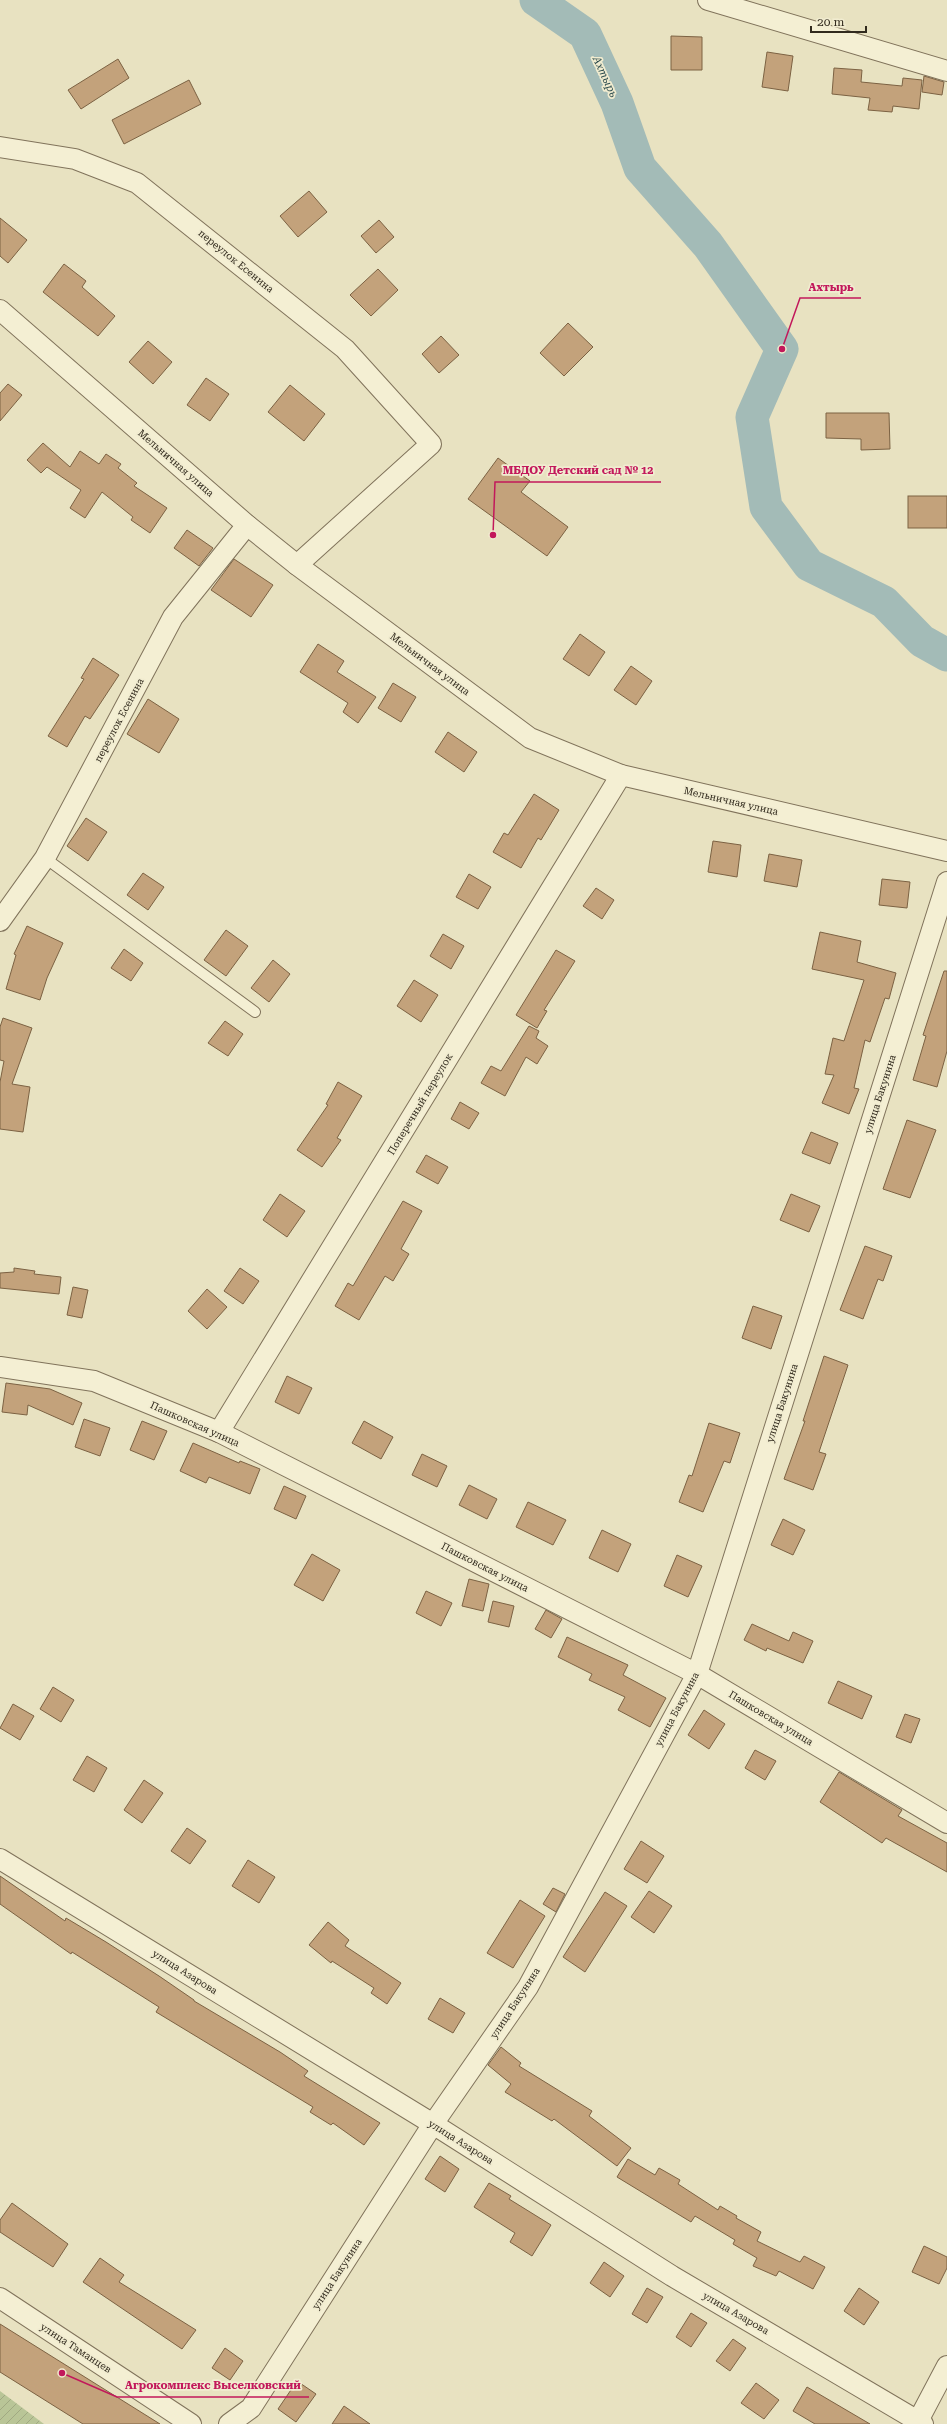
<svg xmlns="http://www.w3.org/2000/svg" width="947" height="2424" font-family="'Roboto Serif',serif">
<defs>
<pattern id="garden-furrows" width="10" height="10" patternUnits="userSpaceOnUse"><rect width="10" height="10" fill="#b9c597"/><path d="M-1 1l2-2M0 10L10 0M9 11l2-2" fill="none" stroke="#a0a982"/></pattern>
</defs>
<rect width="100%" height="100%" fill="#e8e2c1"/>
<path fill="url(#garden-furrows)" d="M 0,2391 L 44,2424 L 0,2424 Z"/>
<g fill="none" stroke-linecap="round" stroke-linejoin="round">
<path stroke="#a3bbb7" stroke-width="33" d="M 536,0 L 585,34 L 617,103 L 640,168 L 708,245 L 782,349 L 752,417 L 766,507 L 809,565 L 884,602 L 922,641 L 947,655"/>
</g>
<g fill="#c3a27b" stroke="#7c6243">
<path d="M 671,36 L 702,37 L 702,70 L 671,70 Z"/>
<path d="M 767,52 L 793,56 L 788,91 L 762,87 Z"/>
<path d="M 118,59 L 129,78 L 81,109 L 68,90 Z"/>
<path d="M 834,68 L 862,70 L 861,82 L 902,86 L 903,78 L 922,80 L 919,109 L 893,106 L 892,112 L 868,110 L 870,98 L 832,94 Z"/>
<path d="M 924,76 L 944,82 L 942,95 L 922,92 Z"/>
<path d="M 189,80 L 201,104 L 124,144 L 112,120 Z"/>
<path d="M 309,191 L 327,212 L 298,237 L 280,216 Z"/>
<path d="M 0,218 L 27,240 L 8,263 L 0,256 Z"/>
<path d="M 379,220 L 394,237 L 376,253 L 361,236 Z"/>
<path d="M 64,264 L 86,281 L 82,287 L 115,316 L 98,336 L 43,292 Z"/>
<path d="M 378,269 L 398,290 L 371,316 L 350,295 Z"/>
<path d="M 568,323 L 593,347 L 564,376 L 540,353 Z"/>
<path d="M 441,336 L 459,355 L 439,373 L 422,354 Z"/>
<path d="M 148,341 L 172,362 L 153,384 L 129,362 Z"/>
<path d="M 206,378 L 229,394 L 210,421 L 187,405 Z"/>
<path d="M 8,384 L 22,395 L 0,421 L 0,393 Z"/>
<path d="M 290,385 L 325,414 L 304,441 L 268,412 Z"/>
<path d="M 826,413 L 889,413 L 890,449 L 861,450 L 861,439 L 826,438 Z"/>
<path d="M 43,443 L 70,467 L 80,451 L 99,464 L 106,454 L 121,464 L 118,468 L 137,483 L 134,486 L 167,508 L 150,533 L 131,520 L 133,517 L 102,492 L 85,518 L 70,508 L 81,490 L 47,467 L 41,473 L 27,460 Z"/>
<path d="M 498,458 L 530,481 L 521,492 L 568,527 L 547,556 L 468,499 Z"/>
<rect x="908" y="496" width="39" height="32"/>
<path d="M 187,530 L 213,548 L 199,566 L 174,548 Z"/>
<path d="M 234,559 L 273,585 L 251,617 L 211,590 Z"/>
<path d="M 580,634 L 605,652 L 589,676 L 563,659 Z"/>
<path d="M 318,644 L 344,661 L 337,672 L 376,697 L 358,723 L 343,712 L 348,703 L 300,672 Z"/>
<path d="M 93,658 L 119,675 L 90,719 L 85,716 L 67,747 L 48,736 L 84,679 L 81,678 Z"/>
<path d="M 631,666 L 652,681 L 636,705 L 614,690 Z"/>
<path d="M 393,683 L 416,697 L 401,722 L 378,708 Z"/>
<path d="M 148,699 L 179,719 L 159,753 L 127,734 Z"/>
<path d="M 448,732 L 477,752 L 464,772 L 435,752 Z"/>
<path d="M 534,794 L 559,810 L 541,840 L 538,838 L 521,868 L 493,852 L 504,833 L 508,835 Z"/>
<path d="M 86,818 L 107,832 L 88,861 L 67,846 Z"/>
<path d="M 713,841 L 741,845 L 737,877 L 708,872 Z"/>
<path d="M 769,854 L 802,860 L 797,887 L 764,881 Z"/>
<path d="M 143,873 L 164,887 L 148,910 L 127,895 Z"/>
<path d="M 469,874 L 491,887 L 478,909 L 456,897 Z"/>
<path d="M 882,879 L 910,882 L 907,908 L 879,905 Z"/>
<path d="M 596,888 L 614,900 L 602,919 L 583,906 Z"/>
<path d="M 27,926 L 63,943 L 47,978 L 40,1000 L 6,989 L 16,955 L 14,954 Z"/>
<path d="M 226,930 L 248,946 L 226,976 L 204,960 Z"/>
<path d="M 820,932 L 861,941 L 857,962 L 896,973 L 889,999 L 885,998 L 870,1042 L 865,1040 L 854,1088 L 859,1089 L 849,1114 L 822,1103 L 834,1075 L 825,1074 L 833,1038 L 844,1041 L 864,980 L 812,969 Z"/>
<path d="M 443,934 L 464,946 L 451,969 L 430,956 Z"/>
<path d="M 124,949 L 143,963 L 131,981 L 111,968 Z"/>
<path d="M 556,950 L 575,961 L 544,1010 L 547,1011 L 537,1028 L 516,1015 Z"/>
<path d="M 273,960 L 290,974 L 269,1002 L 251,988 Z"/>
<path d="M 944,971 L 947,971 L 947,1051 L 937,1087 L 913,1080 L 926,1036 L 923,1035 Z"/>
<path d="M 414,980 L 438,995 L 421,1022 L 397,1006 Z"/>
<path d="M 3,1018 L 32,1028 L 12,1084 L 30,1087 L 23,1132 L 0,1129 L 0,1082 L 4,1061 L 0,1060 L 0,1027 Z"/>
<path d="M 225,1021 L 243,1034 L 228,1056 L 208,1043 Z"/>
<path d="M 529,1026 L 539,1031 L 536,1038 L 548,1046 L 537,1064 L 526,1057 L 505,1096 L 481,1083 L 491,1066 L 501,1071 Z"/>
<path d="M 338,1082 L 362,1096 L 337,1138 L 341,1140 L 322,1167 L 297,1150 L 328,1105 L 326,1104 Z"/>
<path d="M 460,1102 L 479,1113 L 469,1129 L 451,1119 Z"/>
<path d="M 907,1120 L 936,1130 L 910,1198 L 883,1189 Z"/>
<path d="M 811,1132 L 838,1143 L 830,1164 L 802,1153 Z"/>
<path d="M 426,1155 L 448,1167 L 438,1184 L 416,1172 Z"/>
<path d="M 280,1194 L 305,1211 L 287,1237 L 263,1220 Z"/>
<path d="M 791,1194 L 820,1206 L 809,1232 L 780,1220 Z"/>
<path d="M 403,1201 L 422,1211 L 401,1249 L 409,1254 L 393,1281 L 385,1276 L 359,1320 L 335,1306 L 348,1283 L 353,1286 Z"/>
<path d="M 865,1246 L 892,1256 L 883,1281 L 878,1279 L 863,1319 L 840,1310 Z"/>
<path d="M 14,1268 L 35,1271 L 34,1274 L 61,1277 L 59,1294 L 0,1288 L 0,1273 L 14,1272 Z"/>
<path d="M 240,1268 L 259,1281 L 243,1304 L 224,1291 Z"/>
<path d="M 73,1287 L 88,1290 L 82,1318 L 67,1315 Z"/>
<path d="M 207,1289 L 227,1307 L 207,1329 L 188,1311 Z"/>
<path d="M 753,1306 L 782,1316 L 771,1349 L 742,1338 Z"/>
<path d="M 824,1356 L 848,1365 L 819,1452 L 826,1454 L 813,1490 L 784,1479 L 805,1421 L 803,1421 Z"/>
<path d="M 287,1376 L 312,1388 L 299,1414 L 275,1402 Z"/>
<path d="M 6,1383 L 50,1389 L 82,1403 L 73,1425 L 28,1405 L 27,1415 L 2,1412 Z"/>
<path d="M 84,1419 L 110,1428 L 100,1456 L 75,1447 Z"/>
<path d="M 142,1421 L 167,1431 L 154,1460 L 130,1450 Z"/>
<path d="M 364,1421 L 393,1437 L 381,1459 L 352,1443 Z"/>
<path d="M 709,1423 L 740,1433 L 730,1463 L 724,1461 L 703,1512 L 679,1502 L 689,1475 L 692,1476 Z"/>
<path d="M 193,1443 L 239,1463 L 240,1461 L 260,1469 L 250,1494 L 209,1477 L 206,1483 L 180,1471 Z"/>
<path d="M 422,1454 L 447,1466 L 437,1487 L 412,1475 Z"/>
<path d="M 469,1485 L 497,1499 L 487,1519 L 459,1505 Z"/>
<path d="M 284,1486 L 306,1496 L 296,1519 L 274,1509 Z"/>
<path d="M 528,1502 L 566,1520 L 553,1545 L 516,1527 Z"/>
<path d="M 783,1519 L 805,1530 L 793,1555 L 771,1545 Z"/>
<path d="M 602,1530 L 631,1544 L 618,1572 L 589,1558 Z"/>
<path d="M 312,1554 L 340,1570 L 323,1601 L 294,1585 Z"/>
<path d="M 677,1555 L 702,1566 L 688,1597 L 664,1586 Z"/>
<path d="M 469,1579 L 489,1584 L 483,1611 L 462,1606 Z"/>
<path d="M 426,1591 L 452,1603 L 441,1626 L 416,1613 Z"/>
<path d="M 493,1601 L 514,1606 L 509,1627 L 488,1622 Z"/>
<path d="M 546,1610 L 562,1619 L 551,1638 L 535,1629 Z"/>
<path d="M 752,1624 L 789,1641 L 793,1632 L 813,1641 L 803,1663 L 767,1648 L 766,1651 L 744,1640 Z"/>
<path d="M 567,1637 L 628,1665 L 623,1675 L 666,1698 L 650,1727 L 618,1710 L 625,1697 L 589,1680 L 592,1674 L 558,1657 Z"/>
<path d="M 838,1681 L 872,1696 L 862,1719 L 828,1703 Z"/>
<path d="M 53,1687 L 74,1700 L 61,1722 L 40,1709 Z"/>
<path d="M 13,1704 L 34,1716 L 20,1740 L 0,1728 Z"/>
<path d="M 704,1710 L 725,1724 L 709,1749 L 688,1735 Z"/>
<path d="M 905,1714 L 920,1719 L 911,1743 L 896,1737 Z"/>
<path d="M 755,1750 L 776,1761 L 765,1780 L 745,1768 Z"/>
<path d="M 87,1756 L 107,1768 L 94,1792 L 73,1780 Z"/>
<path d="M 839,1772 L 902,1810 L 898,1816 L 947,1843 L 947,1872 L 886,1838 L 882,1843 L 820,1802 Z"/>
<path d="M 144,1780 L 163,1793 L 142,1823 L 124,1810 Z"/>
<path d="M 187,1828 L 206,1841 L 190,1864 L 171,1851 Z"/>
<path d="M 641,1841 L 664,1856 L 647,1883 L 624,1869 Z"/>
<path d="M 248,1860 L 275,1877 L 259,1903 L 232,1886 Z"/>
<path d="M 0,1876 L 65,1921 L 66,1918 L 106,1942 L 159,1976 L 194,2000 L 194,2001 L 280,2052 L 308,2071 L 304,2076 L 380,2123 L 364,2145 L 333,2123 L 331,2125 L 310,2112 L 313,2107 L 156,2012 L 159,2007 L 72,1952 L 71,1954 L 0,1904 Z"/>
<path d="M 553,1888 L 565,1894 L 556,1912 L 543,1904 Z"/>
<path d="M 649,1891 L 672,1906 L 654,1933 L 631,1917 Z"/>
<path d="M 605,1892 L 627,1906 L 585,1972 L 563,1957 Z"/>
<path d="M 520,1900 L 545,1916 L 513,1968 L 487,1953 Z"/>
<path d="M 328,1922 L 349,1940 L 345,1946 L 401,1983 L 387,2004 L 371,1993 L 374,1988 L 332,1961 L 331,1963 L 309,1945 Z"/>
<path d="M 440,1998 L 465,2013 L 453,2033 L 428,2019 Z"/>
<path d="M 501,2047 L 521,2063 L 519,2066 L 592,2111 L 589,2116 L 631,2148 L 617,2166 L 554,2119 L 552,2121 L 505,2092 L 511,2084 L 488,2065 Z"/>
<path d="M 440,2156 L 459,2169 L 445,2192 L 425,2179 Z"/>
<path d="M 628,2159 L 655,2175 L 659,2168 L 680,2180 L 678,2184 L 718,2210 L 720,2206 L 737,2216 L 736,2218 L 761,2232 L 757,2241 L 800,2262 L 804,2256 L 825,2267 L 813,2289 L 779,2271 L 776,2276 L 753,2266 L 757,2258 L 733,2244 L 735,2240 L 695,2216 L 691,2222 L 617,2177 Z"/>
<path d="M 489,2183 L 511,2196 L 509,2199 L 551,2225 L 532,2256 L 510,2242 L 515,2233 L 474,2207 Z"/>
<path d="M 12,2203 L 68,2244 L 53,2267 L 0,2232 L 0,2220 Z"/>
<path d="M 924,2246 L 947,2257 L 947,2268 L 939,2284 L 912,2272 Z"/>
<path d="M 100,2258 L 124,2275 L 119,2282 L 196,2330 L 182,2349 L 83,2282 Z"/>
<path d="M 604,2262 L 624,2276 L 610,2297 L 590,2283 Z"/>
<path d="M 647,2288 L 663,2297 L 647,2323 L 632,2314 Z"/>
<path d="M 859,2288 L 879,2302 L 864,2325 L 844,2311 Z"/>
<path d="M 691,2313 L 707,2323 L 691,2347 L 676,2337 Z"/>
<path d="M 0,2324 L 160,2424 L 83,2424 L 0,2372 Z"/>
<path d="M 733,2339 L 746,2348 L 730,2371 L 716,2361 Z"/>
<path d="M 225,2348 L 243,2361 L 230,2380 L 212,2368 Z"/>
<path d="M 297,2381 L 316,2394 L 296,2422 L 278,2409 Z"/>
<path d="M 756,2383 L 779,2400 L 764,2419 L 741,2403 Z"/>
<path d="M 807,2387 L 870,2424 L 815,2424 L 793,2411 Z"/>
<path d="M 344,2406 L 370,2424 L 332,2424 Z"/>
</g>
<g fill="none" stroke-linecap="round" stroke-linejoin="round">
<defs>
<path id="service" d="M 45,858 L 255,1012"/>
<g id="minor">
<path d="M 708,0 L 947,71"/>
<path d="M 0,147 L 75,159 L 137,183 L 345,349 L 431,444 L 297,565"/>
<path d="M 0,310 L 247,525 L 297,565 L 530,738 L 621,775 L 947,851"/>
<path d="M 0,921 L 45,858 L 173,617 L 247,525"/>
<path d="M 0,1367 L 94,1381 L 219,1432 L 697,1674 L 947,1823"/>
<path d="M 219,1432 L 621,775"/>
<path d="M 0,1859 L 433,2124 L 672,2276 L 923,2424"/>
<path d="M 0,2298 L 191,2424"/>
<path d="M 918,2421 L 947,2366"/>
<path d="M 229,2424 L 251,2408 L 433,2124 L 528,1987 L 697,1674 L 947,882"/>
</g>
</defs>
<use href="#service" stroke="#80735b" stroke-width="12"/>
<use href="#minor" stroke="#80735b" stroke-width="22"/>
<use href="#service" stroke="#f4efd3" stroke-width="10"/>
<use href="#minor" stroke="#f4efd3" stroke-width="20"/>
</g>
<g text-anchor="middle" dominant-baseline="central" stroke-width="3.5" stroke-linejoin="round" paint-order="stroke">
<g font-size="10" fill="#312a1d" stroke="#f1ecd0">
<text transform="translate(236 261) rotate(39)">переулок Есенина</text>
<text transform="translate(176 463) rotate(41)">Мельничная улица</text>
<text transform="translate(430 664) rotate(37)">Мельничная улица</text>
<text transform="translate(119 720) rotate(-62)">переулок Есенина</text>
<text transform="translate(731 801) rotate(13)">Мельничная улица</text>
<text transform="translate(880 1094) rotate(-72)">улица Бакунина</text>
<text transform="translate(420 1104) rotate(-59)">Поперечный переулок</text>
<text transform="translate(782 1403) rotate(-72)">улица Бакунина</text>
<text transform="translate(195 1424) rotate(24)">Пашковская улица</text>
<text transform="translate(485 1567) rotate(27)">Пашковская улица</text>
<text transform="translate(677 1709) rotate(-62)">улица Бакунина</text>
<text transform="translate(771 1718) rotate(31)">Пашковская улица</text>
<text transform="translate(185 1972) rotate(32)">улица Азарова</text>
<text transform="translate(515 2003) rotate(-57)">улица Бакунина</text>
<text transform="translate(461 2142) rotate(32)">улица Азарова</text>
<text transform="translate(337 2274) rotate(-57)">улица Бакунина</text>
<text transform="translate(736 2313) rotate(30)">улица Азарова</text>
<text transform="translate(76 2348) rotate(33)">улица Таманцев</text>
</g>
<g font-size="11" font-style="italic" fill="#2e4d4f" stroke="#f1ecd0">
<text transform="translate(605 77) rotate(65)">Ахтырь</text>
</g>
</g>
<path fill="none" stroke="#c2185b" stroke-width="1.5" d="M782 349L800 298H861M493 535L495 482H661M62 2373L117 2397H309"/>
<g fill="#c2185b" stroke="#f1ecd0" stroke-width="1.5">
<circle cx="782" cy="349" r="4"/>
<circle cx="493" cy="535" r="4"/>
<circle cx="62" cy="2373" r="4"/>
</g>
<g font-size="11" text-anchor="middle" font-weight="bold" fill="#c2185b" stroke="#f1ecd0" stroke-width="3.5" stroke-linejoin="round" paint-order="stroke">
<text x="831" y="291">Ахтырь</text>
<text x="578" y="474">МБДОУ Детский сад № 12</text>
<text x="213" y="2389">Агрокомплекс Выселковский</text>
</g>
<path d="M811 26v6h55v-6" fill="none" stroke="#312a1d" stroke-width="2"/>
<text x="817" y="26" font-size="12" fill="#312a1d" stroke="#f1ecd0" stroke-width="3" paint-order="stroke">20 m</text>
</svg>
